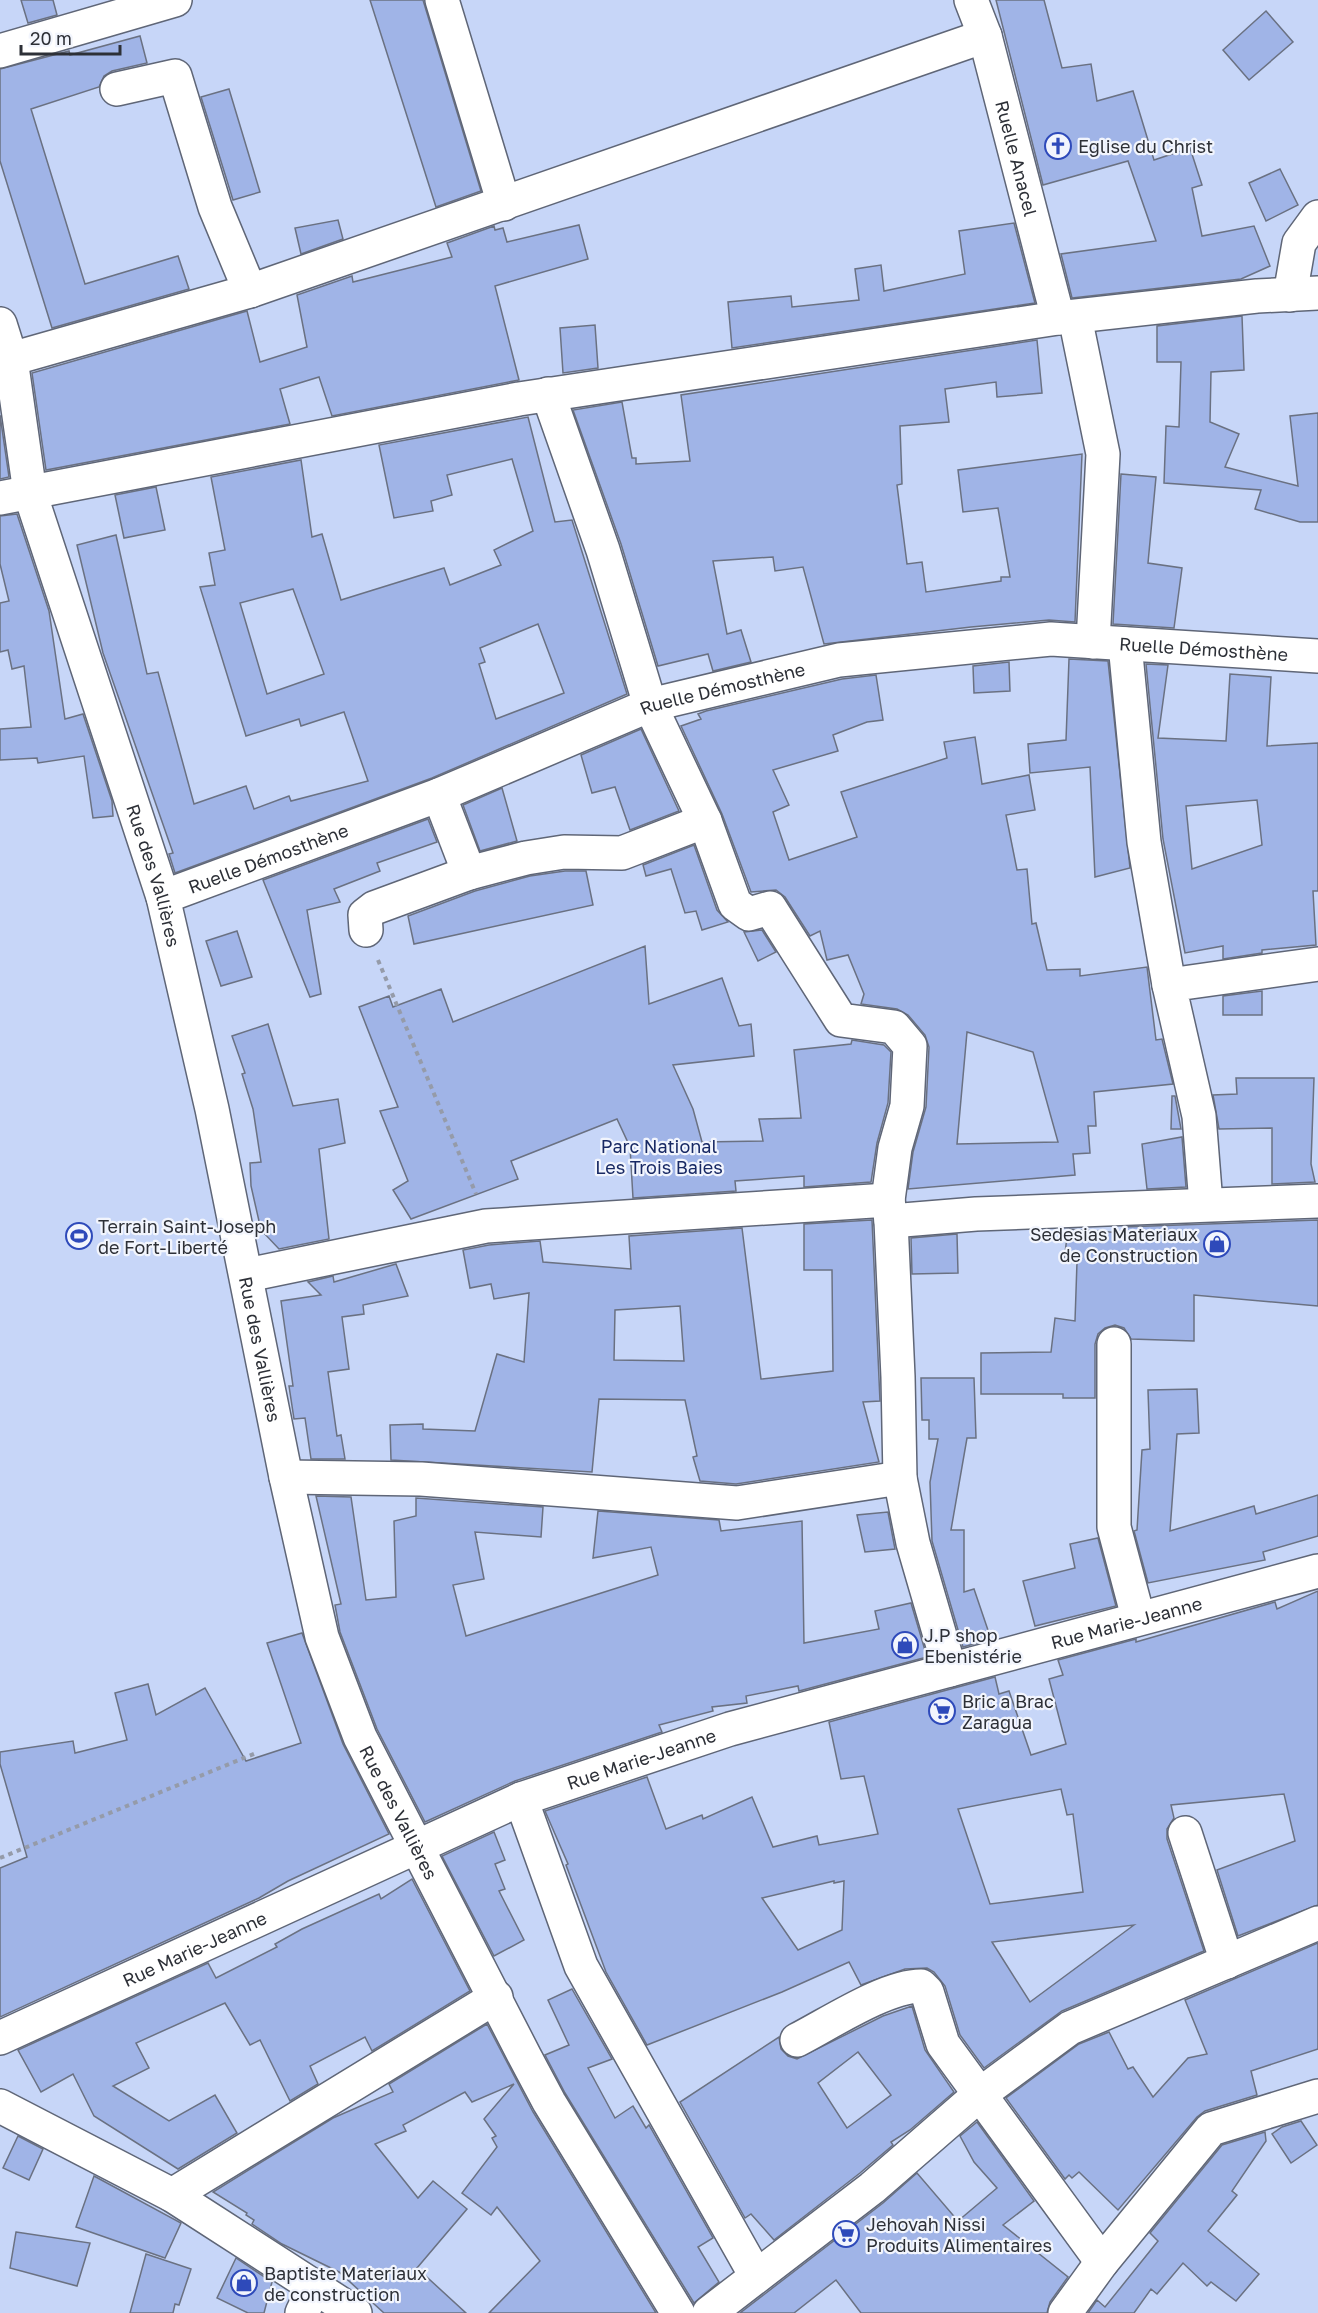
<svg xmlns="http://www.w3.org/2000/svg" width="1318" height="2313" font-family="'Golos Text',sans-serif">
<rect width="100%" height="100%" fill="#e0e8fb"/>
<rect fill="#c7d6f8" x="0" y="0" width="1318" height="2313"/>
<g fill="#a0b4e7" stroke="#6a7182" stroke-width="1.5" fill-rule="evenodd">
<path d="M 21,0 L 53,0 L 57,15 L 28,23 Z"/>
<path d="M 370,0 L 423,0 L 481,191 L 436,207 Z"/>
<path d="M 996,0 L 1044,0 L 1062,68 L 1091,64 L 1097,101 L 1133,91 L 1154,160 L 1190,148 L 1202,185 L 1192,188 L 1202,236 L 1254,226 L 1270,266 L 1241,279 L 1072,298 L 1061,254 L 1156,241 L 1128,161 L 1043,185 Z"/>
<path d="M 1266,11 L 1293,42 L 1249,80 L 1223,50 Z"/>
<path d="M 140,36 L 147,63 L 112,71 L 104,76 L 99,87 L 31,109 L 85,284 L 178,256 L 189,289 L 52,328 L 0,161 L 0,69 L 69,51 L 70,55 Z"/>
<path d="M 229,89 L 260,192 L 233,200 L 201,97 Z"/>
<path d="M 1280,169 L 1298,205 L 1266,221 L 1249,183 Z"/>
<path d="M 338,220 L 343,239 L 301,254 L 295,228 Z"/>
<path d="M 1014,223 L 1035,303 L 732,348 L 728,302 L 791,296 L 792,307 L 859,300 L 855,269 L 881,265 L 884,291 L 965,274 L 959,231 Z"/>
<path d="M 579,225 L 588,259 L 495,286 L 519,380 L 332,416 L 319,377 L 280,389 L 290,424 L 46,470 L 32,373 L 247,311 L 260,362 L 307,347 L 297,295 L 352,276 L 353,282 L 452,257 L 447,243 L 494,226 L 495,230 L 503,228 L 507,242 Z"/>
<path d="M 1242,316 L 1244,370 L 1211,372 L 1210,422 L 1239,434 L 1225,467 L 1298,486 L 1290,416 L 1318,413 L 1318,522 L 1300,522 L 1255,509 L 1261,490 L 1164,483 L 1166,426 L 1179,427 L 1181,362 L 1157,362 L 1157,326 Z"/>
<path d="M 595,325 L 598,368 L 563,373 L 560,328 Z"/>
<path d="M 1037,340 L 1042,393 L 997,397 L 996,382 L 945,389 L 949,422 L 900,426 L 902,484 L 897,485 L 907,564 L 922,562 L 926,592 L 1001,581 L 1001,577 L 1010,577 L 998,508 L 963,512 L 958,470 L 1082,454 L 1075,622 L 1049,620 L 971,627 L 824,644 L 803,567 L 775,571 L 773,557 L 713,561 L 727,634 L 741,630 L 751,662 L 713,671 L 708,654 L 658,666 L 621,544 L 573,410 L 622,402 L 632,458 L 636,458 L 636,464 L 690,461 L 681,395 Z"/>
<path d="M 0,415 L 9,477 L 0,479 Z"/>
<path d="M 528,417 L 555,522 L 572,520 L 627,694 L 432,778 L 175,873 L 169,854 L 173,853 L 103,653 L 77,545 L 116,535 L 147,674 L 158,672 L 194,804 L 246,786 L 254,809 L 289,796 L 291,801 L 368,781 L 344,712 L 301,726 L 299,719 L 246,736 L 200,587 L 215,585 L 209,553 L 225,550 L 211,477 L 301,460 L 312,537 L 322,534 L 341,600 L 444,568 L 450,585 L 501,565 L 494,550 L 533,531 L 512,459 L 447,475 L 452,495 L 431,501 L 433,511 L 394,518 L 379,445 ZM 293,589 L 324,674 L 267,694 L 240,603 ZM 538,624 L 564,693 L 496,719 L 479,664 L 485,662 L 480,648 Z"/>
<path d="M 1121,474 L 1156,477 L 1148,563 L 1182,568 L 1174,628 L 1113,624 Z"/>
<path d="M 156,487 L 165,530 L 124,538 L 115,495 Z"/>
<path d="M 17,514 L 49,611 L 65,719 L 83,714 L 112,801 L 113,816 L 93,818 L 84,756 L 38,763 L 37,758 L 0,760 L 0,729 L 31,727 L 24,666 L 12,669 L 8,650 L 0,652 L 0,603 L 9,601 L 0,564 L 0,516 Z"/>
<path d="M 1069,659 L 1108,661 L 1130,868 L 1095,877 L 1090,767 L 1030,773 L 1028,744 L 1066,740 Z"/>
<path d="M 1009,662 L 1010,691 L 974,693 L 973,666 Z"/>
<path d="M 1146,664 L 1168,665 L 1158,738 L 1226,741 L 1230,674 L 1271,677 L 1267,746 L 1318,743 L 1318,891 L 1313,891 L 1316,945 L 1262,950 L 1262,953 L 1223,959 L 1223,946 L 1185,953 L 1163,839 ZM 1257,800 L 1262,845 L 1192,869 L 1186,806 Z"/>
<path d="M 876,675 L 883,720 L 867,722 L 833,735 L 838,751 L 773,770 L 789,805 L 773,812 L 789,860 L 857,837 L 841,792 L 947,758 L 944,742 L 975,737 L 982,784 L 1029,775 L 1035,810 L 1006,815 L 1017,870 L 1027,869 L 1032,924 L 1036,923 L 1047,970 L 1080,969 L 1080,976 L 1147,967 L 1156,1040 L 1162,1039 L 1173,1084 L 1094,1092 L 1096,1126 L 1088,1126 L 1090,1153 L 1073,1154 L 1075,1175 L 908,1189 L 913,1152 L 926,1107 L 929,1047 L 925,1035 L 908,1015 L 897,1009 L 861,1004 L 864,994 L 848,955 L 827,960 L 820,931 L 810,936 L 785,897 L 776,890 L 751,892 L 722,814 L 681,726 L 701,719 L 698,714 L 706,711 L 842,679 ZM 967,1032 L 1033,1052 L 1058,1142 L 957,1144 Z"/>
<path d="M 641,729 L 679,811 L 630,830 L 615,787 L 592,793 L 581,755 Z"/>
<path d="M 502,788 L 517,841 L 480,851 L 463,805 Z"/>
<path d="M 428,819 L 437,842 L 377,863 L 380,871 L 334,889 L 340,902 L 307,910 L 321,994 L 310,997 L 263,880 Z"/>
<path d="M 694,845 L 717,910 L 728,922 L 702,930 L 696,911 L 685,913 L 671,869 L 646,876 L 643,865 Z"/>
<path d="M 565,871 L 586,871 L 593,905 L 414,944 L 408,916 L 475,891 L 530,876 Z"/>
<path d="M 762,930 L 776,952 L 758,961 L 744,932 Z"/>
<path d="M 237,931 L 252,977 L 221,986 L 206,941 Z"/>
<path d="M 645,946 L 649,1004 L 722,978 L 739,1026 L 751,1024 L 754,1056 L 673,1065 L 693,1109 L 702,1142 L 763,1141 L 759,1119 L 801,1118 L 794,1050 L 851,1044 L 852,1040 L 884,1045 L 891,1052 L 888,1103 L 877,1143 L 871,1182 L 804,1187 L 804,1176 L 735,1181 L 736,1191 L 633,1198 L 630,1147 L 617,1119 L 511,1161 L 518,1179 L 411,1219 L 393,1190 L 408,1181 L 380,1111 L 398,1107 L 359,1007 L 389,996 L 393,1007 L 441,989 L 453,1022 Z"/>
<path d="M 1262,991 L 1262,1015 L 1223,1015 L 1223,996 Z"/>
<path d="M 268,1024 L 293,1106 L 338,1099 L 345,1143 L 319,1149 L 329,1239 L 279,1249 L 261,1230 L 251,1186 L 250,1163 L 261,1162 L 253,1109 L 242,1074 L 245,1073 L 232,1036 Z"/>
<path d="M 1236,1078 L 1314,1078 L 1311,1164 L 1315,1182 L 1272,1184 L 1272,1128 L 1219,1129 L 1213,1095 L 1237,1094 Z"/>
<path d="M 1172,1096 L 1175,1096 L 1181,1129 L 1171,1129 Z"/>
<path d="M 1182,1137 L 1186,1187 L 1147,1189 L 1142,1144 Z"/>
<path d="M 872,1220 L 880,1401 L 863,1402 L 879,1462 L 736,1484 L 700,1481 L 693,1457 L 697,1456 L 685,1400 L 599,1399 L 592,1472 L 391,1460 L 390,1425 L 423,1424 L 423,1429 L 475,1431 L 497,1354 L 524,1362 L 529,1293 L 494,1299 L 491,1284 L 470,1288 L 463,1250 L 489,1245 L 540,1241 L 543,1262 L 631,1269 L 629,1236 L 742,1228 L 761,1379 L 833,1371 L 832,1270 L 804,1270 L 804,1224 ZM 680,1306 L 684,1361 L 614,1360 L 615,1310 Z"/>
<path d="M 1318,1220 L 1318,1306 L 1194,1295 L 1194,1341 L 1131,1339 L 1124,1328 L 1115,1325 L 1105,1328 L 1098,1334 L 1095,1344 L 1095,1398 L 1063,1398 L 1063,1394 L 981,1394 L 981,1353 L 1051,1352 L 1055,1318 L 1075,1321 L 1077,1262 L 1064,1261 L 1068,1229 L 1123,1233 L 1123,1227 Z"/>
<path d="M 957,1234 L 958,1273 L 912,1274 L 911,1238 Z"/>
<path d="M 396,1264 L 408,1296 L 363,1305 L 364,1314 L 342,1317 L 349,1369 L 328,1372 L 337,1436 L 341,1435 L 345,1459 L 311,1459 L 305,1418 L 294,1419 L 289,1386 L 293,1386 L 281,1301 L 321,1295 L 308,1282 L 333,1276 L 334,1282 Z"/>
<path d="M 921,1378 L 974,1378 L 976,1438 L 967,1438 L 951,1530 L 964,1530 L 964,1592 L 974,1589 L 991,1639 L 963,1647 L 932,1541 L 930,1482 L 938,1439 L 929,1439 L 929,1420 L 922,1420 Z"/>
<path d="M 1197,1389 L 1199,1433 L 1177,1434 L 1170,1531 L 1254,1506 L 1256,1514 L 1318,1495 L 1318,1536 L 1263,1552 L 1265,1560 L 1148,1583 L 1134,1531 L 1137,1530 L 1142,1450 L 1150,1449 L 1148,1390 Z"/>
<path d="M 316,1496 L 351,1497 L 366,1600 L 396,1597 L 394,1521 L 416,1516 L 416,1498 L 543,1507 L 541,1537 L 475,1532 L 484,1579 L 453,1585 L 466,1636 L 658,1575 L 651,1547 L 593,1558 L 598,1511 L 719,1520 L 721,1531 L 802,1521 L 804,1643 L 879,1629 L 875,1611 L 911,1603 L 927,1657 L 799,1691 L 798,1686 L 746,1696 L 747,1703 L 712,1707 L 713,1711 L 659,1725 L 662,1732 L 515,1781 L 425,1822 L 377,1729 L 340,1632 L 335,1605 L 341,1604 Z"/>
<path d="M 888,1512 L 895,1549 L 865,1552 L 857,1515 Z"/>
<path d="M 1098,1538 L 1116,1606 L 1035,1626 L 1023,1581 L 1075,1568 L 1070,1544 Z"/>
<path d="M 1318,1591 L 1318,1905 L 1238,1936 L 1217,1870 L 1295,1841 L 1284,1794 L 1171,1805 L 1174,1818 L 1167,1829 L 1167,1839 L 1204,1951 L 1062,2011 L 984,2068 L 960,2035 L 945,1986 L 934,1972 L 927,1968 L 905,1969 L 861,1985 L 849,1962 L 782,1992 L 647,2045 L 606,1972 L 566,1865 L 568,1864 L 545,1811 L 647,1777 L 666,1829 L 702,1815 L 703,1819 L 752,1797 L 773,1847 L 817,1836 L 819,1845 L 878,1834 L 864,1776 L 841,1779 L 829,1722 L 995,1677 L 999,1694 L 1009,1691 L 1031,1755 L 1066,1744 L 1049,1679 L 1063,1675 L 1058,1660 L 1136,1639 L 1136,1642 L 1275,1602 L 1277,1609 ZM 1061,1789 L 1067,1815 L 1073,1814 L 1083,1892 L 990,1904 L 958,1809 ZM 834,1881 L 834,1883 L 844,1881 L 842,1930 L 798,1950 L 762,1898 ZM 1134,1925 L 1030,2002 L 992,1942 Z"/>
<path d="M 302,1633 L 343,1744 L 389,1834 L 288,1881 L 259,1898 L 0,2017 L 0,1868 L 27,1857 L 0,1764 L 0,1752 L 73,1741 L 75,1753 L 127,1740 L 115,1693 L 148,1684 L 156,1715 L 205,1688 L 246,1761 L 301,1743 L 267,1643 Z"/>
<path d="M 494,1832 L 505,1860 L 495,1864 L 505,1889 L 499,1891 L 524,1940 L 494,1956 L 442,1856 Z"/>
<path d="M 412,1879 L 470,1991 L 372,2051 L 365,2037 L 310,2066 L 318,2084 L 290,2101 L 260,2040 L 250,2045 L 225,2003 L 136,2043 L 149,2068 L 113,2086 L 169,2121 L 215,2095 L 237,2133 L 178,2169 L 94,2116 L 73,2074 L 41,2092 L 18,2050 L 208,1963 L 216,1978 L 277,1947 L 275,1944 L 302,1929 L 379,1894 L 381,1899 Z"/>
<path d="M 1318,1943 L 1318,2049 L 1251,2071 L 1257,2095 L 1205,2111 L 1197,2117 L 1118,2210 L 1079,2172 L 1072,2178 L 1069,2175 L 1065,2179 L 1006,2098 L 1079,2044 L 1109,2032 L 1128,2069 L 1133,2067 L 1153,2097 L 1188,2058 L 1207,2054 L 1185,2000 Z"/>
<path d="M 572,1989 L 612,2059 L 588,2068 L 615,2118 L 633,2106 L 646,2128 L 649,2125 L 713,2238 L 698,2247 L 719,2282 L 694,2303 L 565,2093 L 545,2055 L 569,2045 L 548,2000 Z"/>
<path d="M 912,2006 L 925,2050 L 954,2092 L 910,2130 L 891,2142 L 893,2145 L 860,2173 L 774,2240 L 751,2214 L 745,2218 L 680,2102 L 779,2037 L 781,2049 L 788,2056 L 797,2059 L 883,2016 ZM 858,2052 L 891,2095 L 847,2128 L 818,2083 Z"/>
<path d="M 487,2024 L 533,2112 L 656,2313 L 489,2313 L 540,2261 L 497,2207 L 491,2215 L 462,2193 L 497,2147 L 492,2138 L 496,2136 L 484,2119 L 514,2084 L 472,2102 L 465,2092 L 403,2125 L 406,2131 L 375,2144 L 418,2198 L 433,2181 L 467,2209 L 417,2268 L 466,2313 L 384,2313 L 339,2272 L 282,2244 L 252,2224 L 254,2220 L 246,2215 L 247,2213 L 213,2192 L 333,2118 L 393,2092 L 389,2084 Z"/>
<path d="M 1301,2121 L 1317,2145 L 1291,2163 L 1272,2134 L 1282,2127 Z"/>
<path d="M 977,2122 L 1034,2201 L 1003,2225 L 1068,2277 L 1050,2302 L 1047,2313 L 861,2313 L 836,2280 L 794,2313 L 740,2313 L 883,2203 L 917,2173 L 958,2221 L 997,2188 L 974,2162 L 960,2136 Z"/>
<path d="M 1265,2132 L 1266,2141 L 1232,2191 L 1237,2195 L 1208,2231 L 1259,2274 L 1236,2301 L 1211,2282 L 1207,2286 L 1183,2263 L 1157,2294 L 1151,2289 L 1134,2313 L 1088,2313 L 1097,2300 L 1105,2307 L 1158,2241 L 1150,2233 L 1222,2145 Z"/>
<path d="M 18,2136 L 43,2149 L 29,2180 L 3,2168 Z"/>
<path d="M 94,2176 L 181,2223 L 165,2258 L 76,2227 Z"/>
<path d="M 16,2232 L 90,2243 L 77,2286 L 10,2268 Z"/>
<path d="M 146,2254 L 191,2269 L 179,2305 L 175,2304 L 173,2313 L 130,2313 Z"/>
<path d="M 236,2258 L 272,2282 L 264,2313 L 248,2313 L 217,2298 Z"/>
</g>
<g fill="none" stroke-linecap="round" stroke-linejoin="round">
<defs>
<g id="minor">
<path d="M 442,0 L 504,204"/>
<path id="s1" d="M 971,0 L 985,36 L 1058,318"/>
<path d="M 0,51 L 175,0"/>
<path d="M 117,89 L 175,76 L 215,207 L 250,291"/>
<path d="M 1290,295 L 1299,243 L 1318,217"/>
<path d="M 1075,317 L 1103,454 L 1093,642"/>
<path id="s2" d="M 0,324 L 11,359 L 30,493 L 163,897 L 212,1109 L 286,1477 L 322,1637 L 360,1737 L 525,2057 L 549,2102 L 678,2313"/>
<path d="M 11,359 L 250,291 L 985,36"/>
<path d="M 548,394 L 603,550 L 650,705 L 705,821 L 735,904 L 749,914 L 770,908 L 841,1020 L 894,1027 L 910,1046 L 907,1106 L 895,1148 L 888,1200"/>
<path d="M 0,498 L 519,399 L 1058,318 L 1257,296 L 1318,293"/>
<path d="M 1125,644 L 1144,842 L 1169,985"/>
<path d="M 439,795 L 469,873"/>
<path id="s3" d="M 163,897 L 439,795 L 650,705 L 839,660 L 1051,639 L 1318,656"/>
<path d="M 366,930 L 365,915 L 374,908 L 469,873 L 526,858 L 564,852 L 622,853 L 705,821"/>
<path d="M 1206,1204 L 1199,1116 L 1169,985 L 1318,964"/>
<path d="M 891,1221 L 898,1377 L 900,1478 L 913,1543 L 950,1670"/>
<path d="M 247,1275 L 486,1226 L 888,1200 L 891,1221 L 976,1214 L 1318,1201"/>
<path d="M 1114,1344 L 1114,1527 L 1138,1617"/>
<path d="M 286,1477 L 421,1479 L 737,1503 L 900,1478"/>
<path d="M 521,1799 L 581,1966 L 756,2276"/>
<path d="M 1185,1833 L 1227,1962"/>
<path id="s4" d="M 0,2038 L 521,1799 L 730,1729 L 1318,1571"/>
<path d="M 797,2040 C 830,2023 886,1986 921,1986 L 927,1992 L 943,2044 L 1102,2262"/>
<path d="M 0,2106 L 172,2195 L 355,2313"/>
<path d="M 172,2195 L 496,1997"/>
<path d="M 302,2313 L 314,2288"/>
<path d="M 709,2313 L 872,2188 L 979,2095 L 1070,2028 L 1318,1923"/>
<path d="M 1065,2313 L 1102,2262 L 1211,2129 L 1318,2096"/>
</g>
</defs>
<use href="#minor" stroke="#5f6677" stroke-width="36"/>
<g stroke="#959ba9" stroke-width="4" stroke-dasharray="4.5 4.5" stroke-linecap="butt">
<path d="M 378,960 L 476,1194"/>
<path d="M 0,1858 L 256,1753"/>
</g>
<use href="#minor" stroke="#fff" stroke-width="33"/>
</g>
<defs>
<symbol id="church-ring" viewBox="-11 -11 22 22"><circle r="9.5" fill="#f2f5fd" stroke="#2e4aba" stroke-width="1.5"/><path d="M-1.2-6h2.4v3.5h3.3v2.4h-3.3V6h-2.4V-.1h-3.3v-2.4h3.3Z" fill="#2e4aba"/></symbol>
<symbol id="stadium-ring" viewBox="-11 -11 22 22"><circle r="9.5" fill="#f2f5fd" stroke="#2e4aba" stroke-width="1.5"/><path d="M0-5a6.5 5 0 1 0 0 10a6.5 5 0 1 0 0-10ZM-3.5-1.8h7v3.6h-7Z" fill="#2e4aba"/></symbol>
<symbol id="shop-ring" viewBox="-11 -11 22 22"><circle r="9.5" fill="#f2f5fd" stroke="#2e4aba" stroke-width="1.5"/><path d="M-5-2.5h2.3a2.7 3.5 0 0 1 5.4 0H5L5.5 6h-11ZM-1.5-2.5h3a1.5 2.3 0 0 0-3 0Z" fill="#2e4aba"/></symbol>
<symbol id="supermarket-ring" viewBox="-11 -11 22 22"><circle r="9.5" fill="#f2f5fd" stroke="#2e4aba" stroke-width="1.5"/><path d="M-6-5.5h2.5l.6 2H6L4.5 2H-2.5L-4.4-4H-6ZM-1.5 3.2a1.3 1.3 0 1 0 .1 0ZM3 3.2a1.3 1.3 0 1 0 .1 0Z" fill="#2e4aba"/></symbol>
</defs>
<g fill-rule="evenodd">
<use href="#church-ring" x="1043" y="131" width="30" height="30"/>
<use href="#stadium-ring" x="64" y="1221" width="30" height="30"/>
<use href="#shop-ring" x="1202" y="1229" width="30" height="30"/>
<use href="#shop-ring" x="890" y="1630" width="30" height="30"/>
<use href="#supermarket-ring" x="927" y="1696" width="30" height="30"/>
<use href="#supermarket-ring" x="831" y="2219" width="30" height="30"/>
<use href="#shop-ring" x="229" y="2268" width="30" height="30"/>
</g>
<g text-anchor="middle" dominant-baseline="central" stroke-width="4.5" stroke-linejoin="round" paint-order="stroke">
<g font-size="18" fill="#2d3037" stroke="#f2f5fd" text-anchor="start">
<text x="1078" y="146">Eglise du Christ</text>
<text x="98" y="1226">Terrain Saint-Joseph<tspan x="98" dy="21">de Fort-Liberté</tspan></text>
<text x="1198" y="1234" text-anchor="end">Sedesias Materiaux<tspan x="1198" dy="21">de Construction</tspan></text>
<text x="924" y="1635">J.P shop<tspan x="924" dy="21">Ebenistérie</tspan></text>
<text x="962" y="1701">Bric a Brac<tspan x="962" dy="21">Zaragua</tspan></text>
<text x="866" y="2224">Jehovah Nissi<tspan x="866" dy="21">Produits Alimentaires</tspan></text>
<text x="264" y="2273">Baptiste Materiaux<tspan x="264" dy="21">de construction</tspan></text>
</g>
<g font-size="18" fill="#2d3037" stroke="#f2f5fd">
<text stroke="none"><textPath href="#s1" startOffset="165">Ruelle Anacel</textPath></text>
<text stroke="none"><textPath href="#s3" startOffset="1084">Ruelle Démosthène</textPath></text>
<text stroke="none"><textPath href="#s3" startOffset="598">Ruelle Démosthène</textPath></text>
<text stroke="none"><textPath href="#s3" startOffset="112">Ruelle Démosthène</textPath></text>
<text stroke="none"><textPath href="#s2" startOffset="574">Rue des Vallières</textPath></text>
<text stroke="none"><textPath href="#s2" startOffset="1060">Rue des Vallières</textPath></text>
<text stroke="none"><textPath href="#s4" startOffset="1204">Rue Marie-Jeanne</textPath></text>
<text stroke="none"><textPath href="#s4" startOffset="700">Rue Marie-Jeanne</textPath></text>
<text stroke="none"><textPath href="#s2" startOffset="1546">Rue des Vallières</textPath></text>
<text stroke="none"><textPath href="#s4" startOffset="214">Rue Marie-Jeanne</textPath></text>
</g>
<g font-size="18" fill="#182964" stroke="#f2f5fd">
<text x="659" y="1146">Parc National<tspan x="659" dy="21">Les Trois Baies</tspan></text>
</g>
</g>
<path d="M21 45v9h99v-9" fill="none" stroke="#2d3037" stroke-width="3"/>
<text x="30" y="45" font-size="18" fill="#2d3037" stroke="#f2f5fd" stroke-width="4.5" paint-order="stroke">20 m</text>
</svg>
